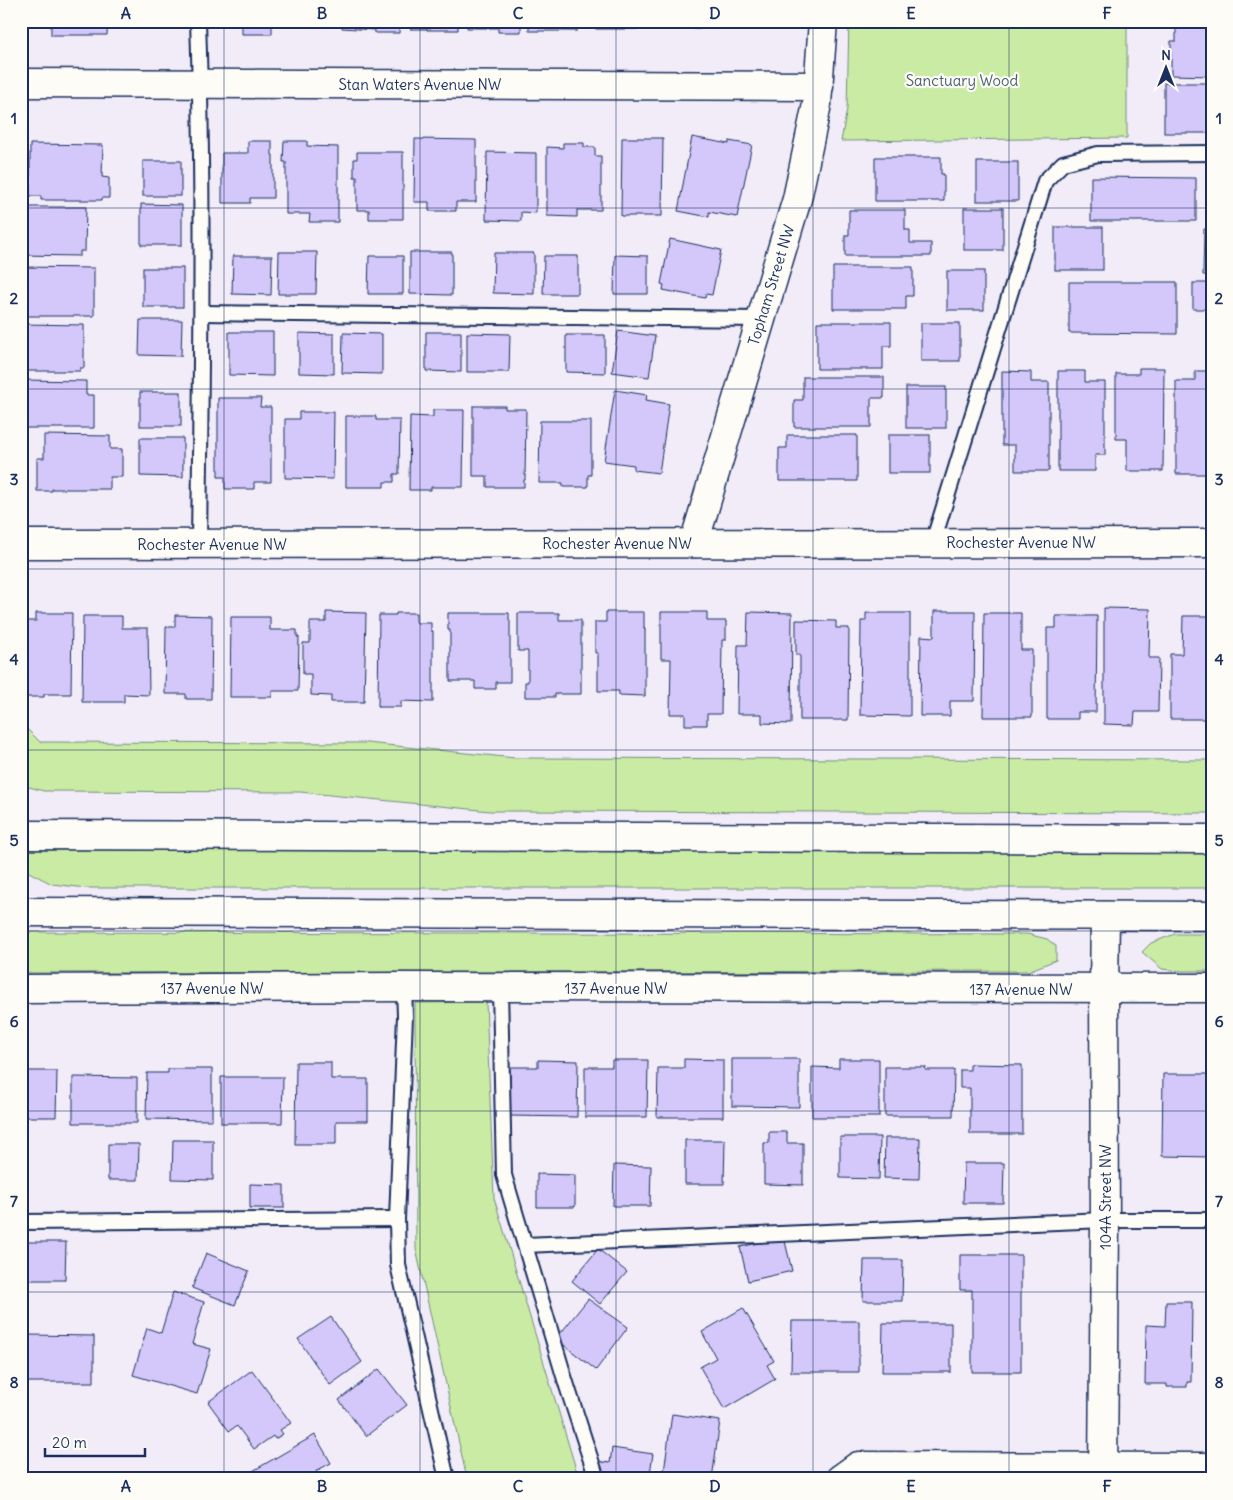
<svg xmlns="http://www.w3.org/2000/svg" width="1233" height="1500" font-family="Delius,sans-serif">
<rect width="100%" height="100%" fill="#f1ecf8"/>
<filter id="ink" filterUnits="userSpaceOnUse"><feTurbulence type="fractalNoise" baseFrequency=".02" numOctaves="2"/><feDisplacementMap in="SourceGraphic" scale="10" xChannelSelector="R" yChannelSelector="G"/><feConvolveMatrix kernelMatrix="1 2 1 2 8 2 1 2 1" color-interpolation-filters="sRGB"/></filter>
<g filter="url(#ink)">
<g fill="#caeba3" stroke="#728d80">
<path d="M 849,21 L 1127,21 L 1127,138 L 841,141 L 847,109 Z"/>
<path d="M 21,723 L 40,742 L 367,743 L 515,758 L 1212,760 L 1212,813 L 490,811 L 300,792 L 44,791 L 21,785 Z"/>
<path d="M 21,850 L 1212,852 L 1212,888 L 86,888 L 52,884 L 21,868 Z"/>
<path d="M 21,932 L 1027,934 L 1047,939 L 1056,946 L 1056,960 L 1028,971 L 21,973 Z"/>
<path d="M 1175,934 L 1212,934 L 1212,971 L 1181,971 L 1162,969 L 1142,952 L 1151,943 Z"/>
<path d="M 486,1002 L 494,1198 L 579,1479 L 467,1479 L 416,1249 L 415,1003 Z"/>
</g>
<g fill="#d4c8fa" stroke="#1b2f5e">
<path d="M 51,21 L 108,21 L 107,35 L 51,35 Z"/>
<path d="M 219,21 L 272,21 L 272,34 L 242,34 L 242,24 L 219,24 Z"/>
<path d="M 342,21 L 399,21 L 399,33 L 375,33 L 375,30 L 342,28 Z"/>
<path d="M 410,21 L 458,21 L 458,30 L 427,30 L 427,29 L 410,29 Z"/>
<path d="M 467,21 L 521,21 L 521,32 L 498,32 L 498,28 L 467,28 Z"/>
<path d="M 529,21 L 580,21 L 577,21 L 577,31 L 529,31 Z"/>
<rect x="596" y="21" width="49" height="8"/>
<rect x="671" y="21" width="31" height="7"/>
<path d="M 1176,21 L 1212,21 L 1212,76 L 1171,75 L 1171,41 L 1176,41 Z"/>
<rect x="1164" y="83" width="48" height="50"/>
<path d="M 692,137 L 729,144 L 729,141 L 752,145 L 737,217 L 709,212 L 709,217 L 678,211 Z"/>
<path d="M 622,138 L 663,138 L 662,216 L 621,216 Z"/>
<path d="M 415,139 L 476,140 L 476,202 L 456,202 L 456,211 L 429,211 L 429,202 L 414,202 Z"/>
<path d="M 248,141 L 272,141 L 272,155 L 273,155 L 273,198 L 250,198 L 250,203 L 222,203 L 222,153 L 248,153 Z"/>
<path d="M 284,141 L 307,141 L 307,146 L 338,147 L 338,222 L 309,222 L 310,214 L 286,214 L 286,162 L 283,162 Z"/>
<path d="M 563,143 L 584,143 L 584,147 L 595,147 L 595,156 L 601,156 L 601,210 L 577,210 L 577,217 L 547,216 L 547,147 L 563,148 Z"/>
<path d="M 30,144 L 103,145 L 102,177 L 109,178 L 109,198 L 102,198 L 102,200 L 41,200 L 41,196 L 30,196 Z"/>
<path d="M 357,152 L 403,152 L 403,219 L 369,219 L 369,210 L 357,210 L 357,177 L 354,177 L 354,159 L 357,159 Z"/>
<path d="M 487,152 L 536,153 L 536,213 L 521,212 L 521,221 L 486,220 Z"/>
<path d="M 875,157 L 941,157 L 941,174 L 944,174 L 944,201 L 875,201 Z"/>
<rect x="143" y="161" width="38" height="35"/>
<rect x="977" y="162" width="41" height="39"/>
<path d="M 1091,177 L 1196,178 L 1196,221 L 1091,221 Z"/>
<path d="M 141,204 L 182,205 L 182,245 L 141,245 Z"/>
<path d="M 21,207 L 86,207 L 85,251 L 80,251 L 80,256 L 21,255 Z"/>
<rect x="964" y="208" width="39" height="42"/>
<path d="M 849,210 L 905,210 L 905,230 L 910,230 L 910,243 L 931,243 L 931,256 L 845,256 L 845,235 L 849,235 Z"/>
<rect x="1055" y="227" width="48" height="43"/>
<path d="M 1204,229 L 1212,229 L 1212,275 L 1203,275 Z"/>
<path d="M 670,239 L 721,250 L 712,295 L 706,294 L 705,298 L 663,290 L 664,285 L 661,284 Z"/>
<path d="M 279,252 L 317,252 L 316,294 L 278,294 Z"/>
<path d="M 410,252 L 452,252 L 452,295 L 410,294 Z"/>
<path d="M 494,253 L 534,253 L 534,294 L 493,293 Z"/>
<path d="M 615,255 L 648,256 L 648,294 L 614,294 Z"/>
<path d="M 233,256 L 272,256 L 271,295 L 232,294 Z"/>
<path d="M 369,256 L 403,256 L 403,294 L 368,294 Z"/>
<path d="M 544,256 L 578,256 L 578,294 L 543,294 Z"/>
<path d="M 21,267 L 94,268 L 94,316 L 21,316 Z"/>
<path d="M 833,267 L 913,267 L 913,296 L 906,296 L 906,309 L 833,309 Z"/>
<rect x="143" y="268" width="40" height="39"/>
<rect x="947" y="271" width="37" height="39"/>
<path d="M 1069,282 L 1177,282 L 1177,334 L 1069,333 Z"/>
<rect x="1193" y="283" width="19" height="26"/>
<path d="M 140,320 L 182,320 L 181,356 L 139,355 Z"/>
<path d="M 817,322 L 891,322 L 891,346 L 883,346 L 883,369 L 817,369 Z"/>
<rect x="921" y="323" width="39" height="38"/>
<path d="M 21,324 L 84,325 L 84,368 L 80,368 L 80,371 L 21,371 Z"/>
<path d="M 618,331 L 655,336 L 649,377 L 612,372 Z"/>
<path d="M 229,332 L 273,332 L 273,376 L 229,375 Z"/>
<path d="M 426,332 L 461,332 L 461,372 L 426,371 Z"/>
<path d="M 299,333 L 334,334 L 334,374 L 299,373 Z"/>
<path d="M 343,333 L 382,334 L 382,374 L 342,373 Z"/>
<path d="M 467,333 L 510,334 L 509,372 L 467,372 Z"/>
<path d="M 566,335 L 605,335 L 605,373 L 566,372 Z"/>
<path d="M 1139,368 L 1164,368 L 1163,471 L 1127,471 L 1127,439 L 1116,439 L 1116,374 L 1139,374 Z"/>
<path d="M 1002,371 L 1031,372 L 1031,382 L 1049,382 L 1049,471 L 1015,471 L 1015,445 L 1002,445 Z"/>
<path d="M 1058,371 L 1085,371 L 1085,382 L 1105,382 L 1105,455 L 1095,455 L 1095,471 L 1058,471 Z"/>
<path d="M 1195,371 L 1212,371 L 1212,474 L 1176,474 L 1176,381 L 1195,381 Z"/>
<path d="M 803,377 L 884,377 L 884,398 L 871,398 L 871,427 L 794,427 L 794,400 L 803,400 Z"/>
<path d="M 23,380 L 86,381 L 86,395 L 94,395 L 94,428 L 23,428 Z"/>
<rect x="906" y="387" width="40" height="41"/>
<path d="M 615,390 L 647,395 L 646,400 L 669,404 L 659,473 L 634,470 L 634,465 L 604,461 Z"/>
<rect x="140" y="392" width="41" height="34"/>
<path d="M 218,398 L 261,398 L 260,407 L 271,407 L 271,482 L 254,482 L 254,489 L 225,489 L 225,477 L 218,477 Z"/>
<path d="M 473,406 L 505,406 L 505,409 L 526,409 L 525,480 L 524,480 L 524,487 L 487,487 L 487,476 L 473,476 Z"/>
<path d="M 433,410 L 464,410 L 463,487 L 431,487 L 431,490 L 409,490 L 410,416 L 433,417 Z"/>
<path d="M 299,412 L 334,412 L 333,479 L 285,478 L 285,419 L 299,419 Z"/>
<path d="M 346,416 L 376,416 L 376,420 L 400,420 L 399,474 L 394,474 L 394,482 L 384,482 L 384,487 L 346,487 Z"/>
<path d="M 540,421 L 591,421 L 591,475 L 588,475 L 588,487 L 563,487 L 563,483 L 539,483 Z"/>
<path d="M 44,435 L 110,436 L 110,449 L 122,449 L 122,477 L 110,477 L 110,489 L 52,489 L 52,491 L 37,491 L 37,458 L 44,458 Z"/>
<path d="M 787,435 L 857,435 L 857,481 L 779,481 L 779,448 L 787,448 Z"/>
<rect x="888" y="435" width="42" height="38"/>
<path d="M 140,438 L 183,438 L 183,477 L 140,476 Z"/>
<path d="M 1104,608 L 1150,609 L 1149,658 L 1159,658 L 1158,712 L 1135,712 L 1134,725 L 1104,724 Z"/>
<path d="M 934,611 L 975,611 L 974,701 L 950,701 L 950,716 L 920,716 L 921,636 L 934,637 Z"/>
<path d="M 326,612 L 366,613 L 364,702 L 331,702 L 331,696 L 311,695 L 311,674 L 303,674 L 303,643 L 310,643 L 310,622 L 326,622 Z"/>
<path d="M 606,612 L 644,612 L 644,628 L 645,629 L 645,696 L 619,695 L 619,691 L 598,691 L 598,653 L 595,653 L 595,622 L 606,622 Z"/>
<path d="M 661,612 L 707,612 L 707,621 L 726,621 L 726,640 L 722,640 L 721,714 L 707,714 L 707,725 L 685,725 L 685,714 L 670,714 L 671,659 L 661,659 Z"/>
<path d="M 748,612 L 792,613 L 791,724 L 762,723 L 762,714 L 737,714 L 738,645 L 747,645 Z"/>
<path d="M 36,613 L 72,613 L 71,694 L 44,694 L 44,697 L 21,697 L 21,621 L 36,621 Z"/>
<path d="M 396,613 L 416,613 L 416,621 L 417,623 L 431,623 L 431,631 L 433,631 L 433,702 L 401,701 L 401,707 L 378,707 L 379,615 L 396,615 Z"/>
<path d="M 448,613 L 509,613 L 509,620 L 510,620 L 510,682 L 496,682 L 496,689 L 475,689 L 475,681 L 450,681 L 450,630 L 448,630 Z"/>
<path d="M 518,613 L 559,613 L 559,620 L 581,620 L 581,694 L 555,694 L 555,697 L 525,697 L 525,682 L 528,682 L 528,651 L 518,651 Z"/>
<path d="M 866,613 L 910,613 L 910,716 L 860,715 L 861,621 L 866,621 Z"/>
<path d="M 984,613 L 1021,613 L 1021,650 L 1032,650 L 1032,717 L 983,717 Z"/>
<path d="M 175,615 L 212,616 L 211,699 L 186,699 L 186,694 L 165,694 L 166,627 L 175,627 Z"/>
<path d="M 83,616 L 122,616 L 122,628 L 148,628 L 149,695 L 124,694 L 124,702 L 82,702 Z"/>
<path d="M 1056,616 L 1097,616 L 1096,712 L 1078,712 L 1078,719 L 1047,719 L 1047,628 L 1056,628 Z"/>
<path d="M 1183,616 L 1212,616 L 1212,719 L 1170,719 L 1170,654 L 1182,654 Z"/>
<path d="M 231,617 L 270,617 L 270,630 L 297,630 L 297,637 L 299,637 L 298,691 L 272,691 L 272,697 L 230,697 Z"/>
<path d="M 796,620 L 836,621 L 836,628 L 849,628 L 848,720 L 800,720 L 800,655 L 796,655 Z"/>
<path d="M 684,1059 L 723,1060 L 723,1117 L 657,1117 L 658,1068 L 684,1068 Z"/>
<path d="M 732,1059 L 799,1059 L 799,1107 L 732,1106 Z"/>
<path d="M 839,1059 L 879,1059 L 879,1117 L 812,1117 L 812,1067 L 839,1068 Z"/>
<path d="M 538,1060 L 578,1061 L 577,1117 L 509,1116 L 510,1067 L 538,1067 Z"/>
<path d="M 612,1060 L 648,1060 L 647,1117 L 585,1117 L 585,1067 L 612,1067 Z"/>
<path d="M 296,1062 L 331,1062 L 331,1079 L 368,1079 L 368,1121 L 336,1121 L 336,1144 L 295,1144 Z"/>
<path d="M 970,1064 L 1022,1065 L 1022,1134 L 970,1134 L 970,1088 L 960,1088 L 960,1070 L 970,1070 Z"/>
<path d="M 885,1067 L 926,1067 L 925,1070 L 954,1070 L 953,1116 L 885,1116 Z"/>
<path d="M 168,1069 L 212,1069 L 212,1120 L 146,1119 L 147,1073 L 168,1073 Z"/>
<path d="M 21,1071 L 57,1071 L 56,1117 L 21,1117 Z"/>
<path d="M 1163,1074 L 1212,1074 L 1212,1157 L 1162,1156 Z"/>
<path d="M 73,1077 L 137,1078 L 137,1123 L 73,1123 Z"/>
<path d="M 221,1077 L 283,1077 L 282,1123 L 221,1123 Z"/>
<path d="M 769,1132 L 787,1132 L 787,1143 L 803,1143 L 803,1185 L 764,1184 L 764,1143 L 769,1143 Z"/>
<path d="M 840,1137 L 880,1137 L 879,1179 L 840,1178 Z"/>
<path d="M 885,1138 L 920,1138 L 919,1179 L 884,1178 Z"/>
<path d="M 173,1140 L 213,1140 L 213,1180 L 172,1179 Z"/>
<path d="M 685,1140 L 725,1140 L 724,1184 L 685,1184 Z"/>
<path d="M 108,1144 L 139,1144 L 138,1180 L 108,1180 Z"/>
<path d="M 964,1163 L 1004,1163 L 1003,1203 L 963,1203 Z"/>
<path d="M 614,1165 L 651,1166 L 650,1206 L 613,1206 Z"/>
<path d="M 537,1174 L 575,1175 L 575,1207 L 537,1207 Z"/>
<path d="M 250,1184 L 284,1185 L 284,1208 L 250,1208 Z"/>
<path d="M 784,1237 L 792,1271 L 748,1281 L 740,1247 Z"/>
<path d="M 24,1242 L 66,1242 L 65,1280 L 24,1280 Z"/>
<path d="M 598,1249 L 627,1272 L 600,1304 L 572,1281 Z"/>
<path d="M 206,1253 L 249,1271 L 235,1305 L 192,1288 Z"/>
<path d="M 960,1255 L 1021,1255 L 1021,1372 L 972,1372 L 972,1290 L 960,1290 Z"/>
<path d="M 864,1260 L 903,1260 L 902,1301 L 863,1301 Z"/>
<path d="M 173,1292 L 204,1302 L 192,1344 L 211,1349 L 197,1394 L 133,1375 L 147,1328 L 161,1333 Z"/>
<path d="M 588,1299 L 628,1327 L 596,1370 L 556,1339 Z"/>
<path d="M 1166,1302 L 1192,1302 L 1191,1382 L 1187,1382 L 1187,1387 L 1167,1387 L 1167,1384 L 1145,1384 L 1146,1325 L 1165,1326 Z"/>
<path d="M 743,1308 L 774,1361 L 767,1365 L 775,1379 L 724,1409 L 700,1367 L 716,1358 L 702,1332 Z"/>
<path d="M 331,1317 L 362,1362 L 330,1385 L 298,1339 Z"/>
<path d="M 792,1321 L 859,1321 L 859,1372 L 791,1372 Z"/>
<path d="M 883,1323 L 951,1323 L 951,1372 L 882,1372 Z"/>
<path d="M 28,1335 L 94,1336 L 94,1382 L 27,1382 Z"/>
<path d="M 379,1369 L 407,1405 L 366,1436 L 339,1400 Z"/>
<path d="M 252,1370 L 291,1423 L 280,1430 L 283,1434 L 275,1439 L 273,1436 L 254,1449 L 237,1426 L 229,1431 L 208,1402 Z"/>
<path d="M 672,1414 L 720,1421 L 712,1479 L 663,1479 Z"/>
<path d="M 315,1435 L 331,1463 L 316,1471 L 321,1479 L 256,1479 L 251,1472 Z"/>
<path d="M 612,1448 L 653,1454 L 649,1479 L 603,1479 L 596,1461 L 610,1463 Z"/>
</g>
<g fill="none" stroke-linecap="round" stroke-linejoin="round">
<defs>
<g id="lane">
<path d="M 198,21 C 204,195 201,370 199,544"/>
<path d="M 202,313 L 761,319"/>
<path d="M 933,542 L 1045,181 L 1063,163 L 1098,154 L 1212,153"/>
<path d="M 404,987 L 405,1016 L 397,1219 L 398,1265 L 447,1479"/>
<path d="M 500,988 L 504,1175 L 566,1383 L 597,1479"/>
<path d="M 21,1222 L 397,1219"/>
<path d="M 525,1245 L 1105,1220 L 1212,1220"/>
</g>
<g id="street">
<path d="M 21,83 L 819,86"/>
<path d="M 694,543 L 797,199 L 817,104 L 823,21"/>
<path d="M 21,544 L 1212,543"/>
<path d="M 21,989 L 404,987 L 1212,988"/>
<path d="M 840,1479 L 858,1466 L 1212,1467"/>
<path d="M 1103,1479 L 1105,1220 L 1104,989 L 1105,916"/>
</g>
<g id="secondary">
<path d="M 21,835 L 1212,839"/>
<path d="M 21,912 L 1212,916"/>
</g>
</defs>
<use href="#lane" stroke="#1b2f5e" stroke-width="18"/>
<use href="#street" stroke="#1b2f5e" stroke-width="31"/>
<use href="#secondary" stroke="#1b2f5e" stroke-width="31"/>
<use href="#lane" stroke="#fdfcf7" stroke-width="14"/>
<use href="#street" stroke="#fdfcf7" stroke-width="28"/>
<use href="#secondary" stroke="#fdfcf7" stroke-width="28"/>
</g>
</g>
<path fill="none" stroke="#1b2f5e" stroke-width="1" stroke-opacity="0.55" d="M 224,21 L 224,1479M 420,21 L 420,1479M 616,21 L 616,1479M 813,21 L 813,1479M 1009,21 L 1009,1479M 21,208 L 1212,208M 21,389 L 1212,389M 21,569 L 1212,569M 21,750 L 1212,750M 21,931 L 1212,931M 21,1111 L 1212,1111M 21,1292 L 1212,1292"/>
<g text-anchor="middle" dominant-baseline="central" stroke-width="4.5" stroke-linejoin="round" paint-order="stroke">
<g font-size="15" fill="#475e6f" stroke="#fdfcf7">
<text x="962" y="80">Sanctuary Wood</text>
</g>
<g font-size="15" fill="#1b2f5e" stroke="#fdfcf7">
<text x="420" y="84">Stan Waters Avenue NW</text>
<text transform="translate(771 285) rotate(-73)">Topham Street NW</text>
<text x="1021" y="542">Rochester Avenue NW</text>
<text x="617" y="543">Rochester Avenue NW</text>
<text x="212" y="544">Rochester Avenue NW</text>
<text x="212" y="988">137 Avenue NW</text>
<text x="616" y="988">137 Avenue NW</text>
<text x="1021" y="989">137 Avenue NW</text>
<text transform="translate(1105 1197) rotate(-90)">104A Street NW</text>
</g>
</g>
<rect width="1233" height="1500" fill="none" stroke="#fdfcf7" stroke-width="55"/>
<g transform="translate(1166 68)" stroke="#fdfcf7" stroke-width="4" paint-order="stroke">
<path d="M0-4L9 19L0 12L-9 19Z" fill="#1b2f5e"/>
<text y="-8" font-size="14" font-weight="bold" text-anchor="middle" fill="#1b2f5e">N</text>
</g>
<path d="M45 1448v8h100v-8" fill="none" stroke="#1b2f5e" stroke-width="2.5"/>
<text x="52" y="1448" font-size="15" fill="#1b2f5e" stroke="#fdfcf7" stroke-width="4" paint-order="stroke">20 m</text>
<rect x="28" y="28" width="1178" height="1444" fill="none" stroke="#1b2f5e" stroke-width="2"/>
<g font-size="16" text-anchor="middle" font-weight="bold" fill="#1b2f5e">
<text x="126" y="19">A</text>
<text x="322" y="19">B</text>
<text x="518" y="19">C</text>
<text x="715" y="19">D</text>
<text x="911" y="19">E</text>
<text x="1107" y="19">F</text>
<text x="14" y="124">1</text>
<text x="1219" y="124">1</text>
<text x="14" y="304">2</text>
<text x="1219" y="304">2</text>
<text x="14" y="485">3</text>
<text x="1219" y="485">3</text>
<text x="14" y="665">4</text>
<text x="1219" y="665">4</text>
<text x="14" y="846">5</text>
<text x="1219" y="846">5</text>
<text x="14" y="1027">6</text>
<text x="1219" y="1027">6</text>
<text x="14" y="1207">7</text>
<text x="1219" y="1207">7</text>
<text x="14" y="1388">8</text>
<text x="1219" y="1388">8</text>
<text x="126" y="1492">A</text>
<text x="322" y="1492">B</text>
<text x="518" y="1492">C</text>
<text x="715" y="1492">D</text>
<text x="911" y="1492">E</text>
<text x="1107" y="1492">F</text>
</g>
</svg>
